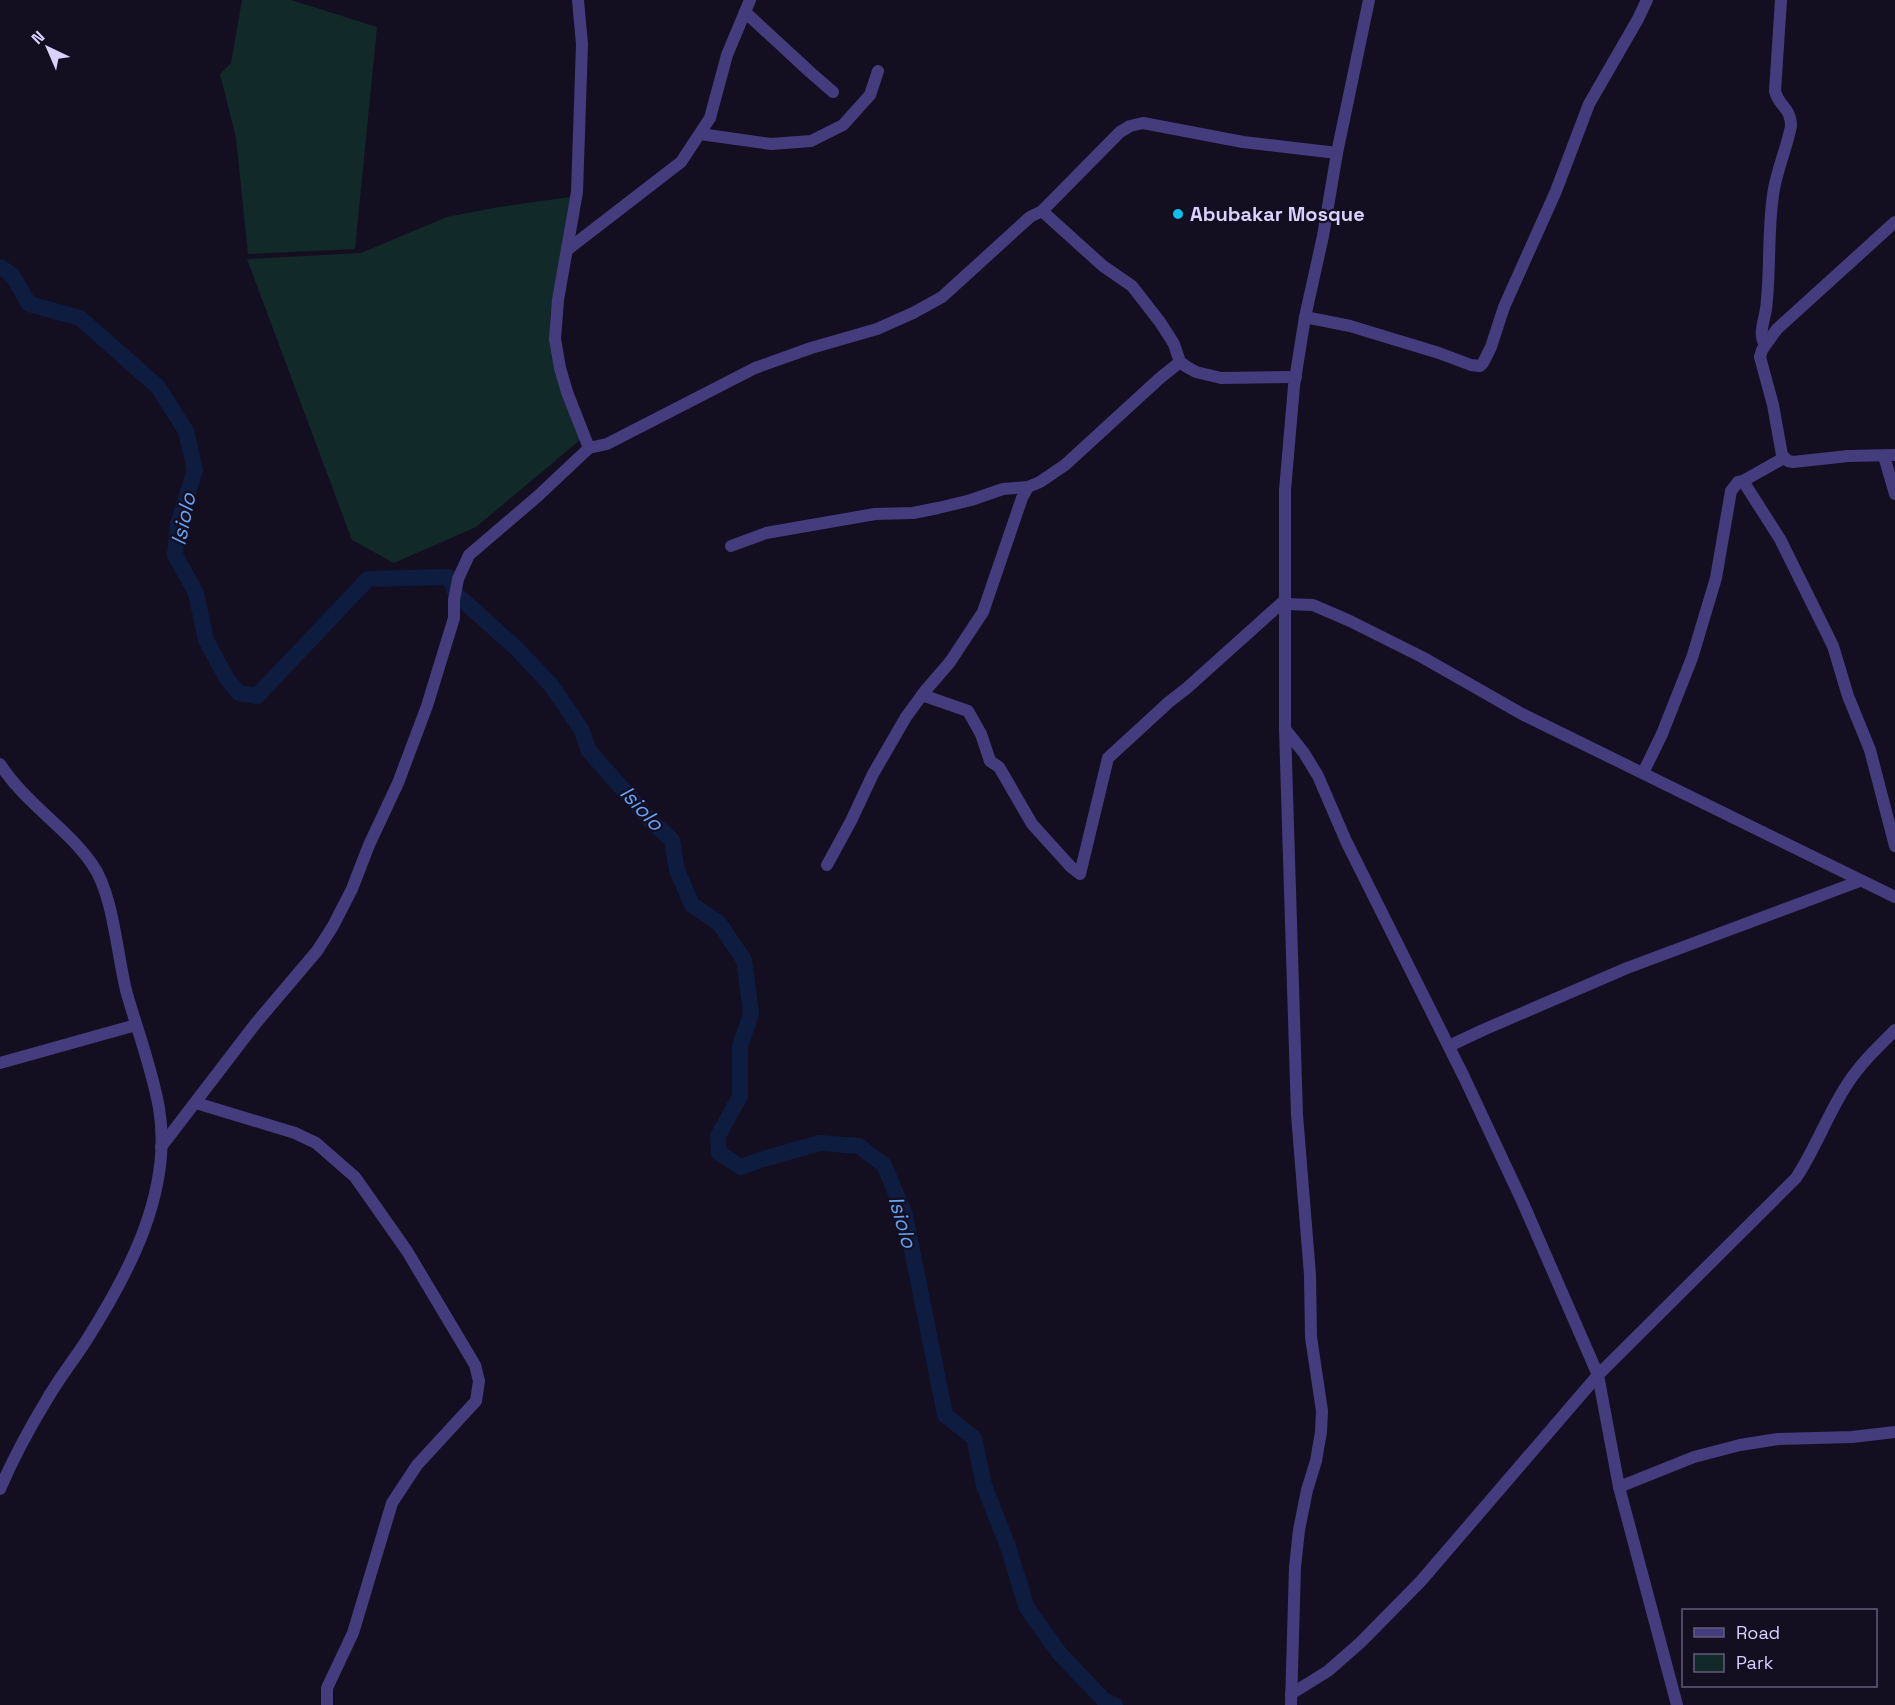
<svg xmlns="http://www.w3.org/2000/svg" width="1895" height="1705" font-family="'Space Grotesk',sans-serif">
<rect width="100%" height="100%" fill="#140e21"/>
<g fill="#12292a">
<path d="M 242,0 L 291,0 L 377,27 L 355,249 L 248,254 L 236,138 L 220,74 L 231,63 Z"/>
<path d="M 570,197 L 550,317 L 562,379 L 580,440 L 476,527 L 394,563 L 352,540 L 247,259 L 361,253 L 447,217 L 493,208 Z"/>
</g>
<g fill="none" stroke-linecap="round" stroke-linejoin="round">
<path stroke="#0e1c40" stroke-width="16" d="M 0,267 L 12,275 L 29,304 L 80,318 L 158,387 L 186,431 L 195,470 L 178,524 L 175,555 L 196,593 L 206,640 L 227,679 L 239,693 L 257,696 L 368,579 L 449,577 L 456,594 L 517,649 L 551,685 L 581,729 L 589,751 L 650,820 L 672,840 L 677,870 L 692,905 L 719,923 L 744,960 L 751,1014 L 740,1046 L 740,1096 L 718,1136 L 719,1153 L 741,1167 L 760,1160 L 820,1143 L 859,1146 L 884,1165 L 905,1215 L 945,1415 L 974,1438 L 984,1485 L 1008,1547 L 1027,1608 L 1060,1654 L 1104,1700 L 1115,1705"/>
<g stroke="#453c7d" stroke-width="12">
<path d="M 578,0 L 582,44 L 577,192 L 558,300 L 555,339 L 560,368 L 567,392 L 589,448"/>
<path d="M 745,12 L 810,72 L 833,92"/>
<path d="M 700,134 L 771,144 L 811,141 L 843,125 L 870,95 L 878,71"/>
<path d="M 1042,211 L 1103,266 L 1132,286 L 1160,322 L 1174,344 L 1180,362 L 1187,367 L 1196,372 L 1221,378 L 1296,377"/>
<path d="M 1895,222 L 1777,329 L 1762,350 L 1760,357 L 1773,405 L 1782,455 L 1788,461 L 1793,462 L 1848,456 L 1895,455"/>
<path d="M 567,250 L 681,162 L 710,118 L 727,55 L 750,0"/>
<path d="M 1305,317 L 1350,326 L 1439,353 L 1471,365 L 1480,366 L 1483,363 L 1491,347 L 1504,307 L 1556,191 L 1589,104 L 1638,19 L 1647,0"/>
<path d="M 1765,345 C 1758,334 1764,322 1766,309 C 1771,270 1767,228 1774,189 C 1778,167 1787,147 1791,126 C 1791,107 1778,106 1775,91 L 1781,0"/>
<path d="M 1884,456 L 1895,494"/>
<path d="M 1743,481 L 1780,539 L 1833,646 L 1848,696 L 1870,750 L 1895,846"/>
<path d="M 731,546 L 766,533 L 875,514 L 913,513 L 938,508 L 971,500 L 1003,489 L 1028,487 L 1040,482 L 1065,465 L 1160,378 L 1180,362"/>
<path d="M 1285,604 L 1313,605 L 1350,621 L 1422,657 L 1522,714 L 1895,897"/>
<path d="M 922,695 L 968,711 L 981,734 L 990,761 L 999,767 L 1032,824 L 1071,867 L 1080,874 L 1108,758 L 1169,702 L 1187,688 L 1285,600"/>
<path d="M 1285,729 L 1304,753 L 1318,776 L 1346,841 L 1464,1077 L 1523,1203 L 1598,1375 L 1619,1487 L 1694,1457 L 1740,1445 L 1778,1439 L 1852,1437 L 1895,1432"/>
<path d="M 0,764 C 25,803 67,828 92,864 C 114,895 117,957 127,994 C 138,1032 152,1069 159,1108 C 173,1191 129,1273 86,1341 C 73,1361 58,1380 46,1401 C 29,1429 13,1459 0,1489"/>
<path d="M 1643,773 L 1662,734 L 1692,658 L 1716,578 L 1731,491 L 1738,482 L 1743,481 L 1784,458"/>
<path d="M 827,865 L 851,821 L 873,774 L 906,717 L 925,691 L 950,662 L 983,612 L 1022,498 L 1028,487"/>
<path d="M 1449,1046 L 1483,1030 L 1627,968 L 1860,881"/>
<path d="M 0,1063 L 136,1025"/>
<path d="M 196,1103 L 295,1133 L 316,1143 L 355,1177 L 407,1251 L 475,1365 L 479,1381 L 476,1401 L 417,1465 L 392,1503 L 353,1633 L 327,1688 L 327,1705"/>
<path d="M 161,1147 L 256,1023 L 317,951 L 333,926 L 352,889 L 369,845 L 398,783 L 427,706 L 454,618 L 454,600 L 458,579 L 469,555 L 538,496 L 589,448 L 607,444 L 755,368 L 811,348 L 877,329 L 913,313 L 942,297 L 1030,217 L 1042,211 L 1120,132 L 1130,126 L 1143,123 L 1243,142 L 1337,153"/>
<path d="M 1619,1487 L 1677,1705"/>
<path d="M 1291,1694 L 1328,1671 L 1361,1642 L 1421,1581 L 1598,1375 L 1796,1178 C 1816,1148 1828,1113 1848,1083 C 1861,1063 1878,1047 1895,1030"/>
<path d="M 1291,1705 L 1295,1567 L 1299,1530 L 1307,1490 L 1316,1461 L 1321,1432 L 1322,1411 L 1311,1337 L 1310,1275 L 1297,1115 L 1285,729 L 1285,490 L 1294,386 L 1305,317 L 1323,236 L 1337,153 L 1369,0"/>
</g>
</g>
<circle fill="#0dbfec" stroke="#140e21" stroke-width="2" cx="1178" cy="214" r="6"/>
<g text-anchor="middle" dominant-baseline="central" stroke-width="4.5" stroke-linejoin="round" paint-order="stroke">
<g font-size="20" font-weight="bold" fill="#dad1fc" stroke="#140e21" text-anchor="start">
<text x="1190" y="214">Abubakar Mosque</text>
</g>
<g font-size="21" font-style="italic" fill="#65a4f6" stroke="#140e21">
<text transform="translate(183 519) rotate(-78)">Isiolo</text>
<text transform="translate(642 808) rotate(47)">Isiolo</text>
<text transform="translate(903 1222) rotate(74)">Isiolo</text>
</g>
</g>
<rect x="1682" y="1609" width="195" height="78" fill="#140e21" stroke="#635c79" stroke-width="1.5"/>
<rect x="1694" y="1628" width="30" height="9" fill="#453c7d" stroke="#635c79" stroke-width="1.5"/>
<text x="1736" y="1639" font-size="18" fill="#dad1fc">Road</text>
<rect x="1694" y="1654" width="30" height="18" fill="#12292a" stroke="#635c79" stroke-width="1.5"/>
<text x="1736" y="1669" font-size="18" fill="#dad1fc">Park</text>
<g transform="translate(48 48) rotate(316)" stroke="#140e21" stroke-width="4.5" paint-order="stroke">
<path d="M0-4.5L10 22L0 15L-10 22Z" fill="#dad1fc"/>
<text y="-9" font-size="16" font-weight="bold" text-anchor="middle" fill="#dad1fc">N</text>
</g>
</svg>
